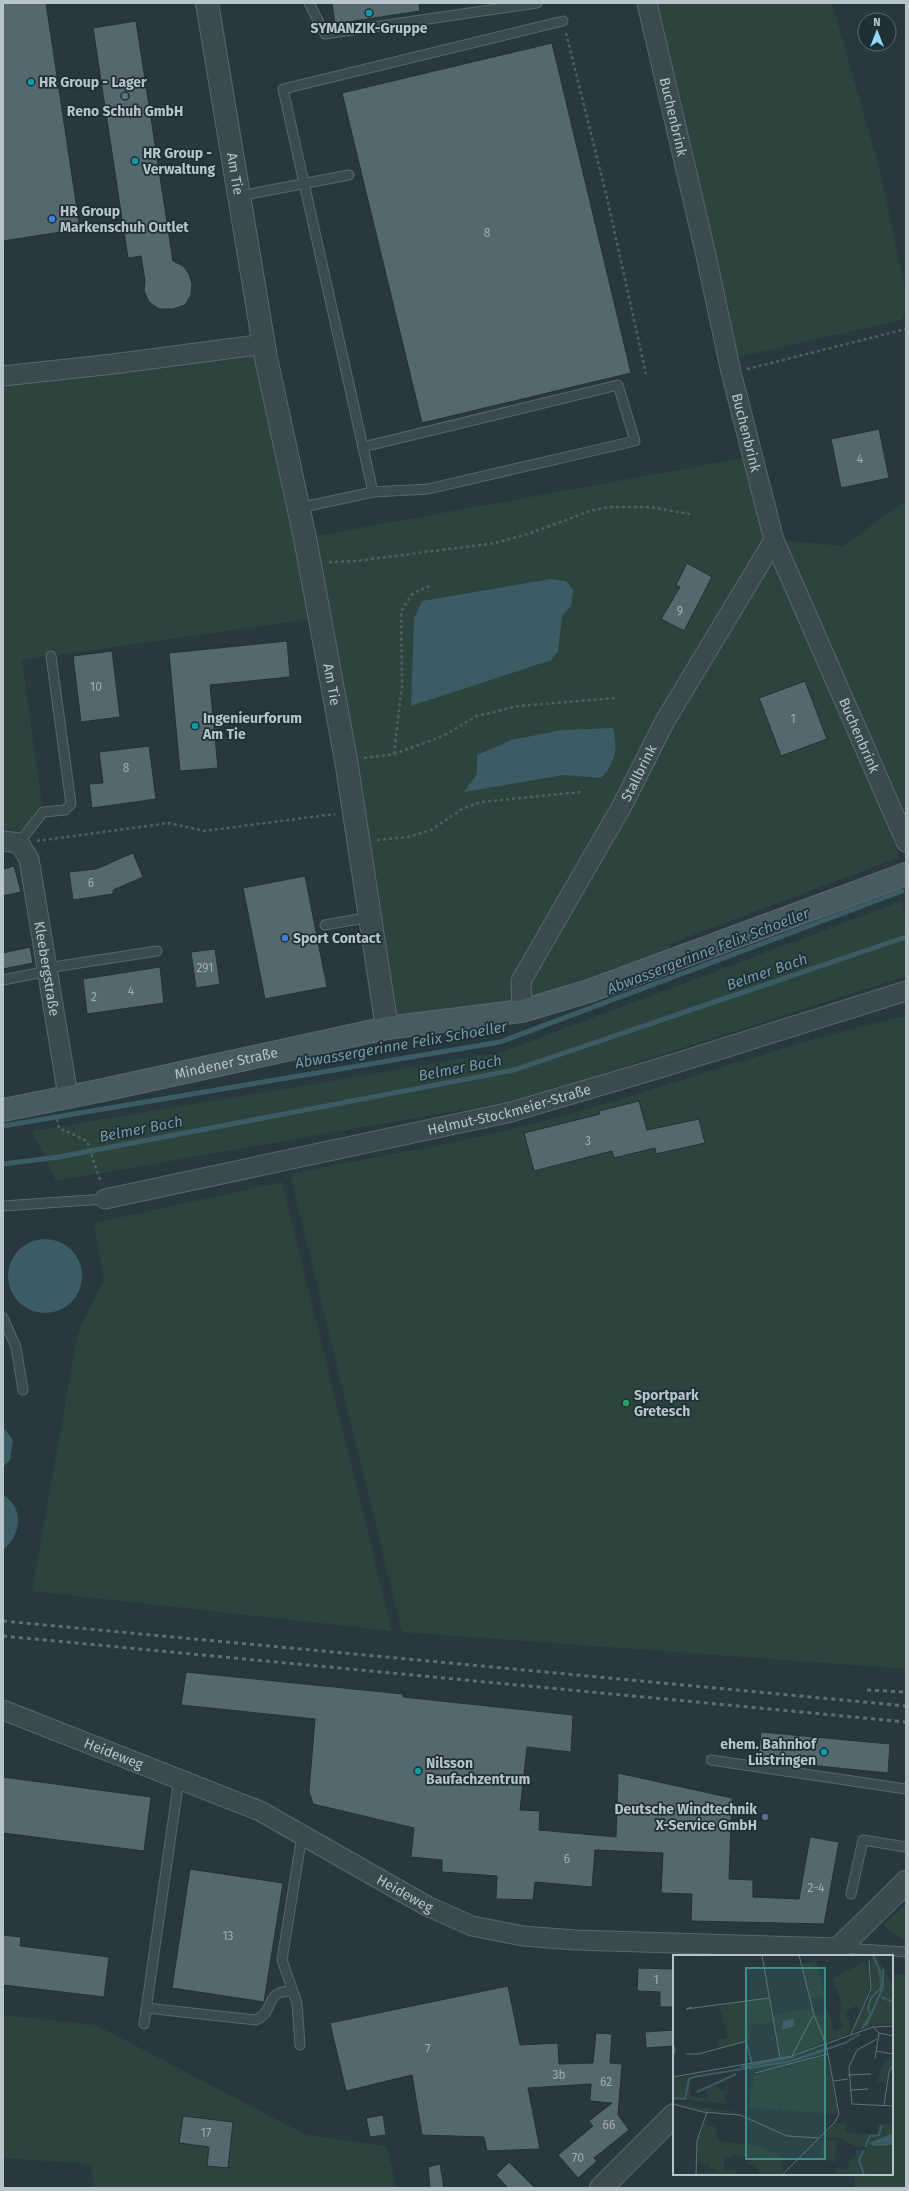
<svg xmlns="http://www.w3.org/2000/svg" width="909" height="2191" font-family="'Fira Sans',sans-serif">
<rect width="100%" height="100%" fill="#27393f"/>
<g fill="#2c443d">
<path d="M 653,3 L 832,3 L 879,167 L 906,293 L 906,308 L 902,320 L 734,358 Z"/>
<path d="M 264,344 L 305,538 L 754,456 L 852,738 L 900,857 L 669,944 L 674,960 L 589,991 L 387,1028 L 319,618 L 22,660 L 43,812 L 19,843 L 3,841 L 3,376 Z"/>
<path d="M 906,501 L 906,814 L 781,540 L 843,546 Z"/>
<path d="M 902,901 L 906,920 L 906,976 L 583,1080 L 501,1103 L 56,1181 L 32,1131 L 502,1052 Z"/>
<path d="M 906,1016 L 906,1669 L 402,1632 L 290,1174 C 364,1159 439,1147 512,1129 C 645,1097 773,1045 906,1016 Z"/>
<path d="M 282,1182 L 392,1631 L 32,1591 L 78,1332 L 104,1280 L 94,1223 Z"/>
<path d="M 906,1903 L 906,1939 L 899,1937 L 883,1925 Z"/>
<path d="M 892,1973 L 906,1975 L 906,2188 L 854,2188 L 855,2174 L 892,2174 Z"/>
<path d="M 3,2015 L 96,2025 L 306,2135 L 386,2146 L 397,2188 L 93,2188 L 92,2164 L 3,2158 Z"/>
</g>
<g fill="#3b5b65">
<path d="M 551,579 L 566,581 L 573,590 L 571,606 L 562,616 L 558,651 L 551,660 L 411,706 L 414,618 L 422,601 Z"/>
<path d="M 613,728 C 618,748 616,763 601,778 L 564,775 L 464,792 L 477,774 L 477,755 L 511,740 L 562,730 Z"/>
<circle cx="45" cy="1276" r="37"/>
<path d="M 3,1427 L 13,1440 L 10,1460 L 3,1467 Z"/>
<path d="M 3,1495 C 25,1508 21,1535 3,1550 Z"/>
</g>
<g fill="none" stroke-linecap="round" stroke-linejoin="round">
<g stroke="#3b5b65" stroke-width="5">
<path d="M 3,1126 L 500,1042 L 902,891"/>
<path d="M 3,1164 L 59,1157 L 514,1070 L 906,937"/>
</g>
</g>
<g fill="#55686f" stroke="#213137">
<path d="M 3,3 L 46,3 L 80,229 L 3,241 Z"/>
<path d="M 332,3 L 419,3 L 420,11 L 335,24 Z"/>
<path d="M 136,21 L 173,261 L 183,266 L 189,274 L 192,284 L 191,295 L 185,305 L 173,309 L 159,309 L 149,302 L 144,291 L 145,281 L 141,256 L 128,258 L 93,28 Z"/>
<path d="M 552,43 L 631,373 L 422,423 L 342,93 Z"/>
<path d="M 879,429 L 889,478 L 841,488 L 831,439 Z"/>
<path d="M 687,563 L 712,577 L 684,631 L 661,619 L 680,587 L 676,585 Z"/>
<path d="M 287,641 L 290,677 L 210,685 L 218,768 L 180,771 L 169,653 Z"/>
<path d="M 112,651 L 120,717 L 81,722 L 73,656 Z"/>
<path d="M 805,681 L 827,739 L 781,756 L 759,698 Z"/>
<path d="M 149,746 L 156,799 L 92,808 L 89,784 L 103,783 L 99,752 Z"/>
<path d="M 133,853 L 143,877 L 113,890 L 113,894 L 73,900 L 69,872 L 96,869 Z"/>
<path d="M 14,866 L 21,892 L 3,896 L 3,869 Z"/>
<path d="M 305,876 L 327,987 L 265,999 L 243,888 Z"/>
<path d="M 30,947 L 33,963 L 3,969 L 3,953 Z"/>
<path d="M 215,949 L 220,984 L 196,988 L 191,952 Z"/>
<path d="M 160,967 L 164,1003 L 87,1014 L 83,979 Z"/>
<path d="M 639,1101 L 647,1130 L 699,1119 L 705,1143 L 656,1154 L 655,1148 L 614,1158 L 612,1151 L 534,1171 L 524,1133 L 600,1114 L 599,1111 Z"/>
<path d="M 186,1672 L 403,1694 L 403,1697 L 573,1715 L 571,1752 L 527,1747 L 520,1810 L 540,1811 L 539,1830 L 616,1837 L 618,1773 L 732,1798 L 729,1879 L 753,1880 L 753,1897 L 799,1899 L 810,1837 L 839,1842 L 824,1924 L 691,1921 L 692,1894 L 661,1893 L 663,1853 L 595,1850 L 592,1887 L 535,1882 L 533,1900 L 496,1899 L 497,1876 L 442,1872 L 442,1860 L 411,1857 L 414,1828 L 313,1804 L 309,1791 L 315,1719 L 181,1705 Z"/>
<path d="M 761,1732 L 890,1744 L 888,1773 L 758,1760 Z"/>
<path d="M 3,1777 L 151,1797 L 144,1851 L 3,1833 Z"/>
<path d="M 190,1869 L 283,1883 L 264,2002 L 172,1988 Z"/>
<path d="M 3,1935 L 21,1937 L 20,1946 L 109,1957 L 104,1997 L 3,1985 Z"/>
<path d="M 638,1968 L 674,1969 L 674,2007 L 660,2007 L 660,1992 L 637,1991 Z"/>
<path d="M 508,1986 L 520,2045 L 558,2043 L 559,2064 L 593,2063 L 596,2033 L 612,2034 L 610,2063 L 622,2064 L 618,2115 L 629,2130 L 594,2158 L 597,2161 L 578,2178 L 558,2155 L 593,2126 L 589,2121 L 612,2103 L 590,2101 L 591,2084 L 528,2088 L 540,2149 L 487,2151 L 484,2137 L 422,2135 L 412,2075 L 346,2091 L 330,2023 Z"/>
<path d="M 674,2030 L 674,2046 L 646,2048 L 645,2032 Z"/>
<path d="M 383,2115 L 386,2135 L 370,2137 L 366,2118 Z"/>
<path d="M 183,2116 L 233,2122 L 228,2168 L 207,2166 L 209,2147 L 179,2143 Z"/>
<path d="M 509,2162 L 535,2188 L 508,2188 L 496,2175 Z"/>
<path d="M 440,2164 L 444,2188 L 430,2188 L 428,2167 Z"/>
</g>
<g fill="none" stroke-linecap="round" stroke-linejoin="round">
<defs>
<g id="service">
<path d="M 309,3 L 325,34 L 537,3"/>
<path d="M 239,196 L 349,175"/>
<path d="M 373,492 L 283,89 L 563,21"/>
<path d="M 299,508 L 373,492 L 428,489 L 635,441 L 618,385 L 363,447"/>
<path d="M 19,843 L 43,812 L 65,810 L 71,804 L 51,656"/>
<path d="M 325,925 L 370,917"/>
<path d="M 47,968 L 157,951"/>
<path d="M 3,980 L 48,971"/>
<path d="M 3,1206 L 105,1199"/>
<path d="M 3,1318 L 16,1347 L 23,1390"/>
<path d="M 711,1760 L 906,1789"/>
<path d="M 851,1894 L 863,1840 L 906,1847"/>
<path d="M 842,1948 L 906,1952"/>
<path d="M 146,2008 L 256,2020 C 277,2010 263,1990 293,1991"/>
<path d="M 144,2024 L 179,1779"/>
<path d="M 300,2045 L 297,2003 L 282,1960 L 302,1835"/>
</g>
<g id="minor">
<path id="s1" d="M 647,3 L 705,251 L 731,372 L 774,540 L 906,842"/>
<path d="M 3,376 L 113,364 L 264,344"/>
<path id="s2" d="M 3,841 L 19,843 L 29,859 L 68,1096"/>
<path id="s3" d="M 522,1011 L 521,981 L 623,804 L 665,721 L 774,540"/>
<path id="s4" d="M 105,1199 L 511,1112 L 660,1068 L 906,991"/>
<path id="s5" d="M 3,1710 L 260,1811 L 427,1906 L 472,1926 L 523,1936 L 575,1940 L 839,1948"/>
</g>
<g id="tertiary">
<path id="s6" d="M 207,3 L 266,358 L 305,538 L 346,760 L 387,1028"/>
<path d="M 831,1956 L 906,1882"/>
<path d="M 601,2188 L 674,2115"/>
</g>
<g id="secondary">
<path id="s7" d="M 3,1110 L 103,1090 L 387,1028 L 522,1011 L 589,991 L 906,874"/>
</g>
</defs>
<use href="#service" stroke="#58676d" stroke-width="11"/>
<use href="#minor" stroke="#58676d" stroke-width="21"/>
<use href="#tertiary" stroke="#58676d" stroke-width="24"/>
<use href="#secondary" stroke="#58676d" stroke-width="24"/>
<g stroke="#4b615d" stroke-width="2.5" stroke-dasharray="3 3" stroke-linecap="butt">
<path d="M 566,33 L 607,198 L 646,374"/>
<path d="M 747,369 L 906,329"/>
<path d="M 329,562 L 357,561 L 495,543 L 528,534 L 590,511 L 609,507 L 650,507 L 690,514"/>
<path d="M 394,754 L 402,685 L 401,611 L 413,593 L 430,586"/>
<path d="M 364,758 L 394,754 L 443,736 L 477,716 L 518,706 L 615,698"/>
<path d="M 377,840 L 408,837 L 431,830 L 462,809 L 481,802 L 581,792"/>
<path d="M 37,841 L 169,823 L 204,831 L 335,814"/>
<path d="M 57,1119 L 59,1128 L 87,1141 L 101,1183"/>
</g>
<use href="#service" stroke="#3b4a4f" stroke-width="9"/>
<use href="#minor" stroke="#3b4a4f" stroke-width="19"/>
<use href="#tertiary" stroke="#3b4a4f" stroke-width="22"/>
<use href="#secondary" stroke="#495b62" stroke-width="22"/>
<g stroke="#5d7076" stroke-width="3" stroke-dasharray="4 4" stroke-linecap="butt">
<path d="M 3,1621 L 906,1706"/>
<path d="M 3,1636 L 906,1722"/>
<path d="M 867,1690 L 906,1692"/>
</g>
</g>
<g fill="#0f9aa8" stroke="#1f2f35" stroke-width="1.5">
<circle cx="369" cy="13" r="4"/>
<circle cx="31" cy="82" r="4"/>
<circle cx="135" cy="161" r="4"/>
<circle cx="195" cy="726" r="4"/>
<circle cx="824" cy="1752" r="4"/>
<circle cx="418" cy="1771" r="4"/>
</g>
<g fill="#5c6f8a" stroke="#1f2f35" stroke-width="1.5">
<circle cx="125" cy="96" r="4"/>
<circle cx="765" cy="1817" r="4"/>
</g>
<g fill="#3f7fe0" stroke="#1f2f35" stroke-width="1.5">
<circle cx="52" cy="219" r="4"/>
<circle cx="285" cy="938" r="4"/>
</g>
<circle fill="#2e9e5b" stroke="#1f2f35" stroke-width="1.5" cx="626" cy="1403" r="4"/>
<g text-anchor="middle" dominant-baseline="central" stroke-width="3.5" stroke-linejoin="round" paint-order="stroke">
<g font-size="12" fill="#9eadb3">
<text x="487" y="233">8</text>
<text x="860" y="459">4</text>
<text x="680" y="611">9</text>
<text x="96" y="687">10</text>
<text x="793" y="719">1</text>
<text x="126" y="768">8</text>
<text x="91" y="883">6</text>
<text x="205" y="968">291</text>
<text x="131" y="991">4</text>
<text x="94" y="997">2</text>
<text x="588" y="1141">3</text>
<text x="567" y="1859">6</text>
<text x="816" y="1888">2-4</text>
<text x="228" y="1936">13</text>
<text x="656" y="1980">1</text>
<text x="428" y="2049">7</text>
<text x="559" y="2075">3b</text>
<text x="606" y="2082">62</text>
<text x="609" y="2125">66</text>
<text x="206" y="2133">17</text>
<text x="578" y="2158">70</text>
</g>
<g font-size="14" font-weight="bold" fill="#b7c4ca" stroke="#1f2f35" text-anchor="start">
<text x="369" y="28" text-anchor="middle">SYMANZIK-Gruppe</text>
<text x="39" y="82">HR Group - Lager</text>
<text x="125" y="111" text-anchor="middle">Reno Schuh GmbH</text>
<text x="143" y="153">HR Group -<tspan x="143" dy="16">Verwaltung</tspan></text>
<text x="60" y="211">HR Group<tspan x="60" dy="16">Markenschuh Outlet</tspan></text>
<text x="203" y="718">Ingenieurforum<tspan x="203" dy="16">Am Tie</tspan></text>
<text x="293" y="938">Sport Contact</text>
<text x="634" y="1395">Sportpark<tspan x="634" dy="16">Gretesch</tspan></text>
<text x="816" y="1744" text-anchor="end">ehem. Bahnhof<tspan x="816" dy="16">Lüstringen</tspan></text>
<text x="426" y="1763">Nilsson<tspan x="426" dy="16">Baufachzentrum</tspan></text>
<text x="757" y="1809" text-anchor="end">Deutsche Windtechnik<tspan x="757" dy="16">X-Service GmbH</tspan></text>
</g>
<g font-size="14" fill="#b7c4ca" stroke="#1f2f35">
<text stroke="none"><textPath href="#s1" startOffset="117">Buchenbrink</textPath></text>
<text stroke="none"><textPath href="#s6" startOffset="173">Am Tie</textPath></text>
<text stroke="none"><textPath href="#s1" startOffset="441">Buchenbrink</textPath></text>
<text stroke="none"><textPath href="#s6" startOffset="693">Am Tie</textPath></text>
<text stroke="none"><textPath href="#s1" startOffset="765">Buchenbrink</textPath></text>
<text stroke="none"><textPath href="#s3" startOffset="269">Stallbrink</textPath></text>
<text stroke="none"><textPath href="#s2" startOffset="146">Kleebergstraße</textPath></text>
<text stroke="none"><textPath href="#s7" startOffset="228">Mindener Straße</textPath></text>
<text stroke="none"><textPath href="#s4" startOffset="414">Helmut-Stockmeier-Straße</textPath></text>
<text stroke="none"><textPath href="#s5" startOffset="119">Heideweg</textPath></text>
<text stroke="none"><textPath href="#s5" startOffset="443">Heideweg</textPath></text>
</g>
<g font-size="15" font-style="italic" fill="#729aa7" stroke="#1f2f35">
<text transform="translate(708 951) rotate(-21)">Abwassergerinne Felix Schoeller</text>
<text transform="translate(767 972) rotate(-19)">Belmer Bach</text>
<text transform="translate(401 1045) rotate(-10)">Abwassergerinne Felix Schoeller</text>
<text transform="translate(460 1068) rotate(-11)">Belmer Bach</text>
<text transform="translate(141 1129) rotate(-11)">Belmer Bach</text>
</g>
</g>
<g transform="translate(673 1955)">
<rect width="220" height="220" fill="#27393f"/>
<path d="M 203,1 L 220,32 L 220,69 L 201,70 L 179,77 L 198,38 L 198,3 ZM 143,5 L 152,40 L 137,44 L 129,9 ZM 192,6 L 196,14 L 196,29 L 194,30 L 197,31 L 196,36 L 187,55 L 183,51 L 173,56 L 178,74 L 175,79 L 107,103 L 101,67 L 75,71 L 77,84 L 75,87 L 46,94 L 44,85 L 55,83 L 46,49 L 96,43 L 100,60 L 139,53 L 141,60 L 147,61 L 155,55 L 161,76 L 170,73 L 166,61 L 168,55 L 165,51 L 169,49 L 160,24 ZM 152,92 L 152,98 L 117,109 L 78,116 L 76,112 L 117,105 ZM 153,101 L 165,155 L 163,159 L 108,155 L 98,116 ZM 217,102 L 220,103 L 220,108 L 213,127 L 204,127 L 212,105 ZM 98,116 L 107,155 L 76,152 L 81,120 ZM 12,122 L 17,128 L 17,141 L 36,144 L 33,135 L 44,130 L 48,136 L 56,135 L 50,140 L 54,149 L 0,143 L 0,123 ZM 0,148 L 64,157 L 64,158 L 30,156 ZM 34,162 L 35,172 L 42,171 L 45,186 L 82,190 L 107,200 L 111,216 L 107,220 L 88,219 L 82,209 L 75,210 L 74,207 L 81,205 L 81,202 L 63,200 L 51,204 L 51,214 L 53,216 L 62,214 L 64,220 L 21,220 L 21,218 L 43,217 L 42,214 L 36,214 L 36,209 L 25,208 L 25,186 ZM 163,168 L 173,169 L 172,177 L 204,180 L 205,169 L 220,170 L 220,220 L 162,220 L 163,213 L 171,214 L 176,211 L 176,205 L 184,199 L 182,195 L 192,195 L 193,192 L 183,192 L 170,184 L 150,181 ZM 149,185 L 163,186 L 162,207 L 147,204 Z" fill="#2c443d"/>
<path d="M 121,64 L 121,71 L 109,75 L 110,66 ZM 220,178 L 220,190 L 201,191 L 196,188 Z" fill="#3b5b65"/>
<path fill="none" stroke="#3b5b65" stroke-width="2" d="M 208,42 L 220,47M 193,71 L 210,32 L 210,14M 189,74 L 197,60 L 195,53 L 198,43 L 208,33 L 207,17 L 200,0M 68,112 L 121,102M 24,137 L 63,119M 0,143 L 12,144 L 16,124 L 20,122 L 118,106 L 172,88 L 187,79M 192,192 L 197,181 L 206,180 L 209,170M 191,195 L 186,205 L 191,220"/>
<path fill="none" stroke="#617177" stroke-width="1" d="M 89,0 L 107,103M 19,52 L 13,54 L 96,43M 200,72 L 206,78 L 220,81M 178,79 L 198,34 L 196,5M 204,84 L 184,95 L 176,112 L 179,149 L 220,151M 0,88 L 2,95 L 0,102M 204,96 L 220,99M 13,99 L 26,99 L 73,86 L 79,108M 119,101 L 140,61M 202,104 L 206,78M 82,118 L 155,99M 175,120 L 198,119M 0,122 L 119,101 L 200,72 L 220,71M 161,126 L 175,124M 177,135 L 195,134M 0,149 L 30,157 L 67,160 L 114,181 L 146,183M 211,150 L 216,117 L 220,110M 23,220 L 24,186 L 34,157M 109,220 L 162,167 L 166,159 L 153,89 L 141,60 L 126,0"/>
<path fill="#418d8a" fill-opacity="0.15" stroke="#418d8a" stroke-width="2" d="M 73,13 L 152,13 L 152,204 L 73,204 Z"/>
<rect width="220" height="220" fill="none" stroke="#b7c4ca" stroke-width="2"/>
</g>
<rect width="909" height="2191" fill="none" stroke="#b7c4ca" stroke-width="8"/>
<g transform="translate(877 32)"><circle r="19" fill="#1f2f35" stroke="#5c6b71"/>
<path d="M0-3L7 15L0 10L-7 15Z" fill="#92d8f4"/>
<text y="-6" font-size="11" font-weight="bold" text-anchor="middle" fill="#b7c4ca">N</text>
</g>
</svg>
